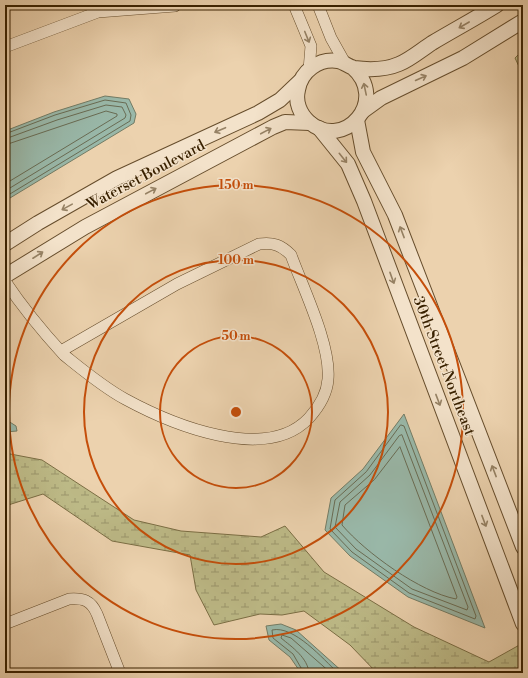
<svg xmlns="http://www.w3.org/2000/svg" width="528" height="678" font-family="'Libre Bodoni',serif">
<defs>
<pattern id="wetland-marsh" width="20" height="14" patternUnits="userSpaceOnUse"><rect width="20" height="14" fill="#bdba87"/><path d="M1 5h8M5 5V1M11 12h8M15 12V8" fill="none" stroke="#9b976c"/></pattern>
</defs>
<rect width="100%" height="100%" fill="#ecd2ae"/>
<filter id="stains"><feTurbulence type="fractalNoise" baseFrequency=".005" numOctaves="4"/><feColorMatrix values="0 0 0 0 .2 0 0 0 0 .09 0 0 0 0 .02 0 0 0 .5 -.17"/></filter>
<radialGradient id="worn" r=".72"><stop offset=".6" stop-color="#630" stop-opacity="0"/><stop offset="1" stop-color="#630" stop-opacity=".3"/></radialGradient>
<g fill="url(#wetland-marsh)" stroke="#7b6e44">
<path d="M 523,50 L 523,75 L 515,58 Z"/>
<path d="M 5,453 L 42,460 L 134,520 L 181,531 L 261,537 L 285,526 L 324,572 L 414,627 L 489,662 L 523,643 L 523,673 L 377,673 L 350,645 L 304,611 L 282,615 L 260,614 L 214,625 L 196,590 L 190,555 L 112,541 L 43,494 L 5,506 Z"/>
</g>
<g fill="#99b8a9" stroke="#737c65">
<path d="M 105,96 L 129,99 L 136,114 L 134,123 L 5,201 L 5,131 L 54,112 Z"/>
<path d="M 404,414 L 485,628 L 408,597 L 350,556 L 325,530 L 331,498 L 363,469 Z"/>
<path d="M 5,419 L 16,426 L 17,431 L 5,432 Z"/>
<path d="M 281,624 L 296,630 L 344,673 L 301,673 L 290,657 L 269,640 L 266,626 Z"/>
</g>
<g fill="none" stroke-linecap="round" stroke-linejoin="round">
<g stroke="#696c54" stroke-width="1">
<path d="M 5,134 L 55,115 L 105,100 L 126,103 L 131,115 L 130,121 L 5,197"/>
<path d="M 5,139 L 57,120 L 106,105 L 122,107 L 126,115 L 125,118 L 5,191"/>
<path d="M 5,145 L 106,111 L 117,114 L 117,116 L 5,184"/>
<path d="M 401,425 L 404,426 L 476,616 L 475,619 L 409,593 L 352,552 L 330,529 L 335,500 L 366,472 Z"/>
<path d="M 402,435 L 468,607 L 467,610 L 412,589 L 356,549 L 335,527 L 340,502 L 370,475 L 399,436 Z"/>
<path d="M 400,447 L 457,597 L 456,599 C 420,592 366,553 342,525 L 345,505 L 374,480 Z"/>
<path d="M 304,673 L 293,654 L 273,638 L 272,630 C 294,625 323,659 338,673"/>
<path d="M 309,673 C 308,658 292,647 281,638 L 282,635 L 291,638 L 331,673"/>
</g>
<defs>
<g id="minor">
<path d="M 294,5 L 311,46 L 309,70"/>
<path d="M 318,5 L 331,38 L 345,63"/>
<path d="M 5,47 L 98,12 L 175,6"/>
<path d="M 5,281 C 23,308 42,331 64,355 C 84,371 103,387 125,399 C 171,424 266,464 309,418 C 319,407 327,395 328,379 C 331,345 303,288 291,255 C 281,245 273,242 259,244 L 177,284 L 61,351"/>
<path d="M 5,624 L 69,599 C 83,598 91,600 97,614 L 120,673"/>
</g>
<g id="tertiary">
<path d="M 352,67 C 390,100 344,152 309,122 C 300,114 295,102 298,90 C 301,71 319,58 338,61 C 344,62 349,67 354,68 C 369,70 385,70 399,64 C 411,59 421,50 432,43 C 454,30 476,18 497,5"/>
<path d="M 363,111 L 381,98 L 463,58 L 523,21"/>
<path d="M 357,120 L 363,152 L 395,215 L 523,547"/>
<path d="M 319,128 L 348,164 L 364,201 L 523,624"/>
<path d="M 5,244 L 38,223 L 117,178 L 258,113 L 280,100 L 300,81"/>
<path d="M 5,276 L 85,227 L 273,127 L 285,122 L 310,123"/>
</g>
</defs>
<use href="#minor" stroke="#664d2c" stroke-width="12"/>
<use href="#tertiary" stroke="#664d2c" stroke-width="16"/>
<use href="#minor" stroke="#f3e2ca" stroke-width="11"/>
<use href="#tertiary" stroke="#f3e2ca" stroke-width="14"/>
</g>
<defs><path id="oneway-shaft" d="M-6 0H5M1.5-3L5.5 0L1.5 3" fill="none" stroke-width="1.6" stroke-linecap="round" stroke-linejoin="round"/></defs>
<g stroke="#968265">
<use href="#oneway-shaft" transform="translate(464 25) rotate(150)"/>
<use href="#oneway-shaft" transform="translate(307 37) rotate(68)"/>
<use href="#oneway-shaft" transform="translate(421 78) rotate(-24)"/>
<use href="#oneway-shaft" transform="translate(365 89) rotate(-102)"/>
<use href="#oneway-shaft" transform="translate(220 130) rotate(157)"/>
<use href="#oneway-shaft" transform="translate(266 131) rotate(-28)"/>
<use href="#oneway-shaft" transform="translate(343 158) rotate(51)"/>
<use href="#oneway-shaft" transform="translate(151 191) rotate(-28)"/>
<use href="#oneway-shaft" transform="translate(67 207) rotate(151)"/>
<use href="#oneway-shaft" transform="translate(402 232) rotate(-111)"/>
<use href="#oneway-shaft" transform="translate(38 255) rotate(-33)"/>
<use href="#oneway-shaft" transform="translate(392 278) rotate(70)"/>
<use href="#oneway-shaft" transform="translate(438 400) rotate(69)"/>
<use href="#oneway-shaft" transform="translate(494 471) rotate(-111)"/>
<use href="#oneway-shaft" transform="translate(484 521) rotate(69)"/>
</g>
<g fill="none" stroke="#c54e0a" stroke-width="2">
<circle cx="236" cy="412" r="76"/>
<circle cx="236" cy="412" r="152"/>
<circle cx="236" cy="412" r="227"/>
</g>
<g text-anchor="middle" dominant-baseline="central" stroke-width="3" stroke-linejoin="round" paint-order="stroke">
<g font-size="15" fill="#392100" stroke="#f3e2ca">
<text transform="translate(146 175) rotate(-28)">Waterset Boulevard</text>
<text transform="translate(444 366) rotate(69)">30th Street Northeast</text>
</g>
</g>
<circle cx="236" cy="412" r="6" fill="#c54e0a" stroke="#f3e2ca" stroke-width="2"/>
<g font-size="12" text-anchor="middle" font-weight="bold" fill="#c54e0a" stroke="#f3e2ca" stroke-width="3" stroke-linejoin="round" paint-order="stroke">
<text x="236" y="189">150 m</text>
<text x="236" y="264">100 m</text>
<text x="236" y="340">50 m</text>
</g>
<rect width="528" height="678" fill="none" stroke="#ecd2ae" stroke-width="20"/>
<rect x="6" y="6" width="516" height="666" fill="none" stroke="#392100" stroke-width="2"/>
<rect x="10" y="10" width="508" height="658" fill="none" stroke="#392100"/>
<rect width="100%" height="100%" filter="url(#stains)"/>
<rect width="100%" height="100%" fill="url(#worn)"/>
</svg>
